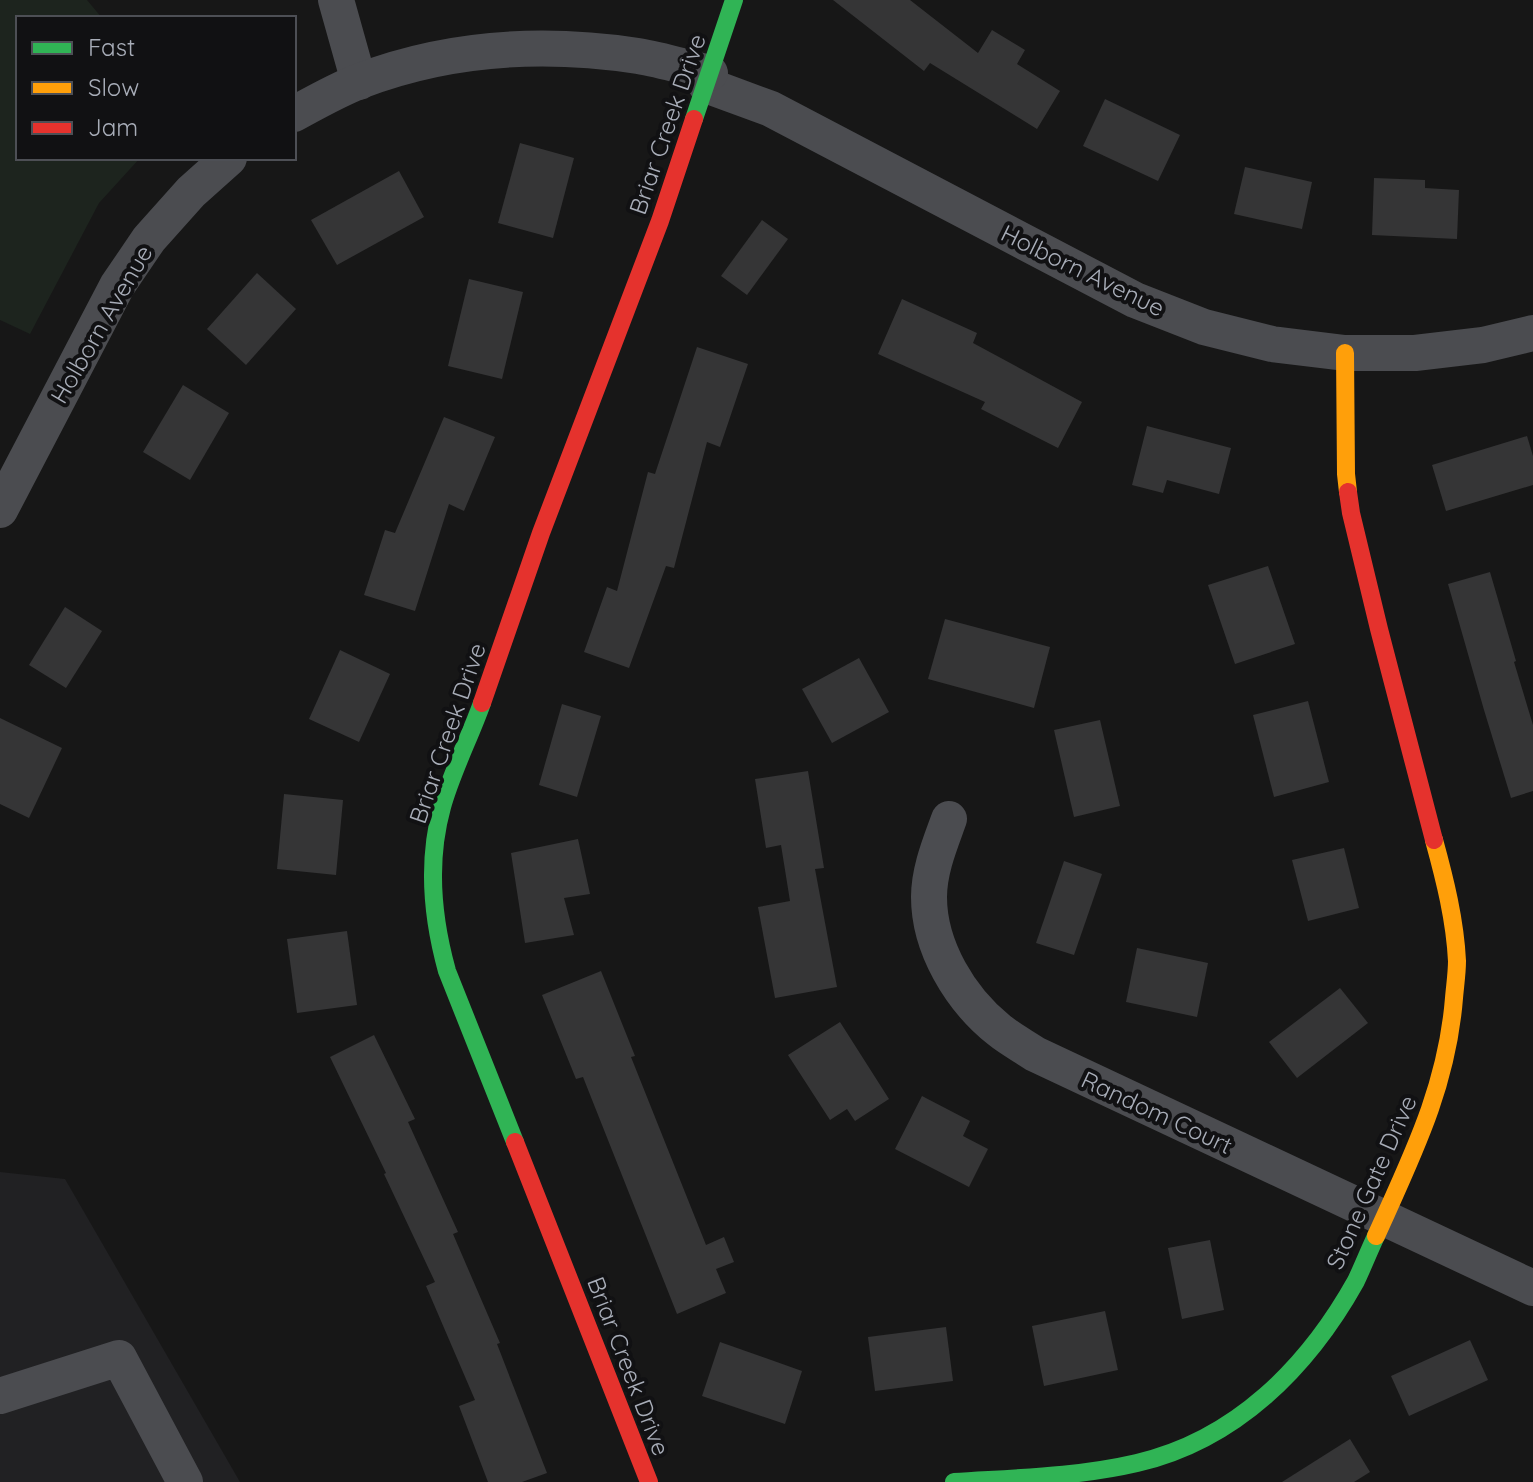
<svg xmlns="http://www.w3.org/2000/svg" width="1533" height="1482" font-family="Quicksand,sans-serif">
<rect width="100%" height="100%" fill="#171717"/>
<path fill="#212123" d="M 0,1172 L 65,1179 L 240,1482 L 0,1482 Z"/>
<path fill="#1d241e" d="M 0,0 L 87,0 L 102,18 L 18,18 L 18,158 L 140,158 L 99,203 L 30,334 L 0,320 Z"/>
<g fill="#353536">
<path d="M 833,0 L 910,0 L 978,53 L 992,30 L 1025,50 L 1017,64 L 1060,91 L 1037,129 L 930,63 L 924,71 Z"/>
<path d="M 1105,99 L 1180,135 L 1158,181 L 1083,146 Z"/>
<path d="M 520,143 L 574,158 L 553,238 L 498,223 Z"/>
<path d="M 1245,167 L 1312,182 L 1302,229 L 1234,214 Z"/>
<path d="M 399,171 L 424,217 L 337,265 L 311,220 Z"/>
<path d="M 1374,178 L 1425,180 L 1425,188 L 1459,190 L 1457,239 L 1372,235 Z"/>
<path d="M 762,220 L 788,239 L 747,295 L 721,276 Z"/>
<path d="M 257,273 L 296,309 L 246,365 L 207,329 Z"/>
<path d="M 469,279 L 523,292 L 502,379 L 448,366 Z"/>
<path d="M 902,299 L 977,333 L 973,343 L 1082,402 L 1058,448 L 981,409 L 985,402 L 878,354 Z"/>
<path d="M 697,347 L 748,364 L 720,447 L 707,442 L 674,568 L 666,566 L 629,668 L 584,652 L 607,587 L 617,591 L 648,472 L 655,474 Z"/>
<path d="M 183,385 L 229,413 L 190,480 L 143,452 Z"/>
<path d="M 444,417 L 495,437 L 464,511 L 449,504 L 415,611 L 364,595 L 385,530 L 395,533 Z"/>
<path d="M 1147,426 L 1231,448 L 1219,494 L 1167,480 L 1163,493 L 1132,485 Z"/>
<path d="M 1527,436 L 1533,456 L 1533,485 L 1446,511 L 1432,465 Z"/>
<path d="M 1268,566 L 1295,644 L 1235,664 L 1208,585 Z"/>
<path d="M 1490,572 L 1516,661 L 1514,662 L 1533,725 L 1533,791 L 1511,798 L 1484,710 L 1448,584 Z"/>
<path d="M 65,607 L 102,631 L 66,688 L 29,665 Z"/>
<path d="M 945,619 L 1050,647 L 1034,708 L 928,679 Z"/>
<path d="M 340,650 L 390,674 L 359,742 L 309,719 Z"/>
<path d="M 859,658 L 889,712 L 832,743 L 802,689 Z"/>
<path d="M 1308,701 L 1329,782 L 1274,797 L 1253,715 Z"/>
<path d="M 562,704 L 601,716 L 577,797 L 539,785 Z"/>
<path d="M 0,718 L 62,748 L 29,818 L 0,804 Z"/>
<path d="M 1100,720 L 1120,806 L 1074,817 L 1054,730 Z"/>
<path d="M 808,771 L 824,868 L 815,869 L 837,987 L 775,998 L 758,907 L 790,901 L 781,845 L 766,848 L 755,779 Z"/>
<path d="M 284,794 L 343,800 L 336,875 L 277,869 Z"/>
<path d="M 578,839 L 590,894 L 564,898 L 574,935 L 525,943 L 511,853 Z"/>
<path d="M 1344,848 L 1359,908 L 1308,921 L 1292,860 Z"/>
<path d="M 1064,861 L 1102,874 L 1074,955 L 1036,943 Z"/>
<path d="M 347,931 L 357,1005 L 297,1013 L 287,939 Z"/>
<path d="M 1137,948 L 1208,963 L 1197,1017 L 1126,1002 Z"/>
<path d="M 601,971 L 635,1056 L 631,1057 L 706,1245 L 724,1237 L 734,1262 L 716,1269 L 726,1293 L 677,1314 L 583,1077 L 576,1079 L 542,995 Z"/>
<path d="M 1340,988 L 1368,1023 L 1297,1078 L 1269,1042 Z"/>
<path d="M 840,1022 L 889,1099 L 855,1121 L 847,1109 L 830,1120 L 788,1055 Z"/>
<path d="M 374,1035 L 415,1119 L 408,1122 L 458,1232 L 453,1234 L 500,1343 L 497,1344 L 547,1473 L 522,1482 L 488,1482 L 459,1406 L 475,1400 L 426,1286 L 435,1282 L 384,1174 L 386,1173 L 330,1057 Z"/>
<path d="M 922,1096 L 970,1121 L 963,1136 L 988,1149 L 969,1187 L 895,1149 Z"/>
<path d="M 1210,1240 L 1224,1310 L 1182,1319 L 1168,1248 Z"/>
<path d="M 1105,1311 L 1118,1370 L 1044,1386 L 1032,1326 Z"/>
<path d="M 946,1327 L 953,1381 L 875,1391 L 868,1337 Z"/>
<path d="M 1470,1340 L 1488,1380 L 1409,1416 L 1391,1376 Z"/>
<path d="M 720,1342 L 802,1371 L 785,1424 L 702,1396 Z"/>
<path d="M 1350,1439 L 1370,1472 L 1354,1482 L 1282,1482 Z"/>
</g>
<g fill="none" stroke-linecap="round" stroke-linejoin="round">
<g stroke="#4b4c50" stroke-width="36">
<path d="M 336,0 L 359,82"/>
<path d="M 706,85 L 771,109 L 1135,300 L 1204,327 L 1272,344 L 1345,353 L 1415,353 L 1483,345 L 1533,333"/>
<path d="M 294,114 C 316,102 337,90 360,81 C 449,47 545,42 638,56 C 663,60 687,68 710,73"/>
<path d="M 0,510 L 117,286 L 149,239 L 191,192 L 229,158"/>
<path d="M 949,819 C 940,844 929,870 929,897 C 929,947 960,999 999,1030 C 1010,1039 1023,1046 1035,1054 L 1533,1288"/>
<path d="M 0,1396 L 119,1358 L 185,1482"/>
</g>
<g stroke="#30b455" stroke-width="18">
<path d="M 694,119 L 734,0"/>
<path d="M 482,703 C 470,737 452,771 442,807 C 427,861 432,917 447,971 L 515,1142"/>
<path d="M 954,1482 C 1015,1478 1077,1477 1137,1463 C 1236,1440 1308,1367 1356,1281 C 1363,1266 1369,1251 1376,1236"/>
</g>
<g stroke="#ff9f0a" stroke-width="18">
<path d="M 1345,353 L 1346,474 L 1348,492"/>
<path d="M 1376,1236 C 1412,1156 1447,1087 1454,998 C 1455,986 1457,973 1457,961 C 1455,920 1445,880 1434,840"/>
</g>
<g stroke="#e5322d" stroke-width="18">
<path d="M 1348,492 L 1351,513 L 1379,629 L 1434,840"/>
<path d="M 482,703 L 541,533 L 660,221 L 694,119"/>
<path d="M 515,1142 L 649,1482"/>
</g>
</g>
<g text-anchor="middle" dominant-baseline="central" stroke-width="8" stroke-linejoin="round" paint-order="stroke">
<g font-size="24" fill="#a8adb8" stroke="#111113">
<text transform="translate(667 124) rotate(-71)">Briar Creek Drive</text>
<text transform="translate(1083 270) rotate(26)">Holborn Avenue</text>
<text transform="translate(101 324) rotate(-60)">Holborn Avenue</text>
<text transform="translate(447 733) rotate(-71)">Briar Creek Drive</text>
<text transform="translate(1157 1112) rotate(25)">Random Court</text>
<text transform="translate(1371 1182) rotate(-66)">Stone Gate Drive</text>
<text transform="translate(629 1366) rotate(69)">Briar Creek Drive</text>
</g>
</g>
<rect x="16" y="16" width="280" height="144" fill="#111113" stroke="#4d4f55" stroke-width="2"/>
<rect x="32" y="42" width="40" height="12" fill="#30b455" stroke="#4d4f55" stroke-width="2"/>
<text x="88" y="56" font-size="24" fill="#a8adb8">Fast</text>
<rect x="32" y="82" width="40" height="12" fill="#ff9f0a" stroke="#4d4f55" stroke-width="2"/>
<text x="88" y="96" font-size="24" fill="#a8adb8">Slow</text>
<rect x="32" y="122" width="40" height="12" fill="#e5322d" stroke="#4d4f55" stroke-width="2"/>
<text x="88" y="136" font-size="24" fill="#a8adb8">Jam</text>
</svg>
